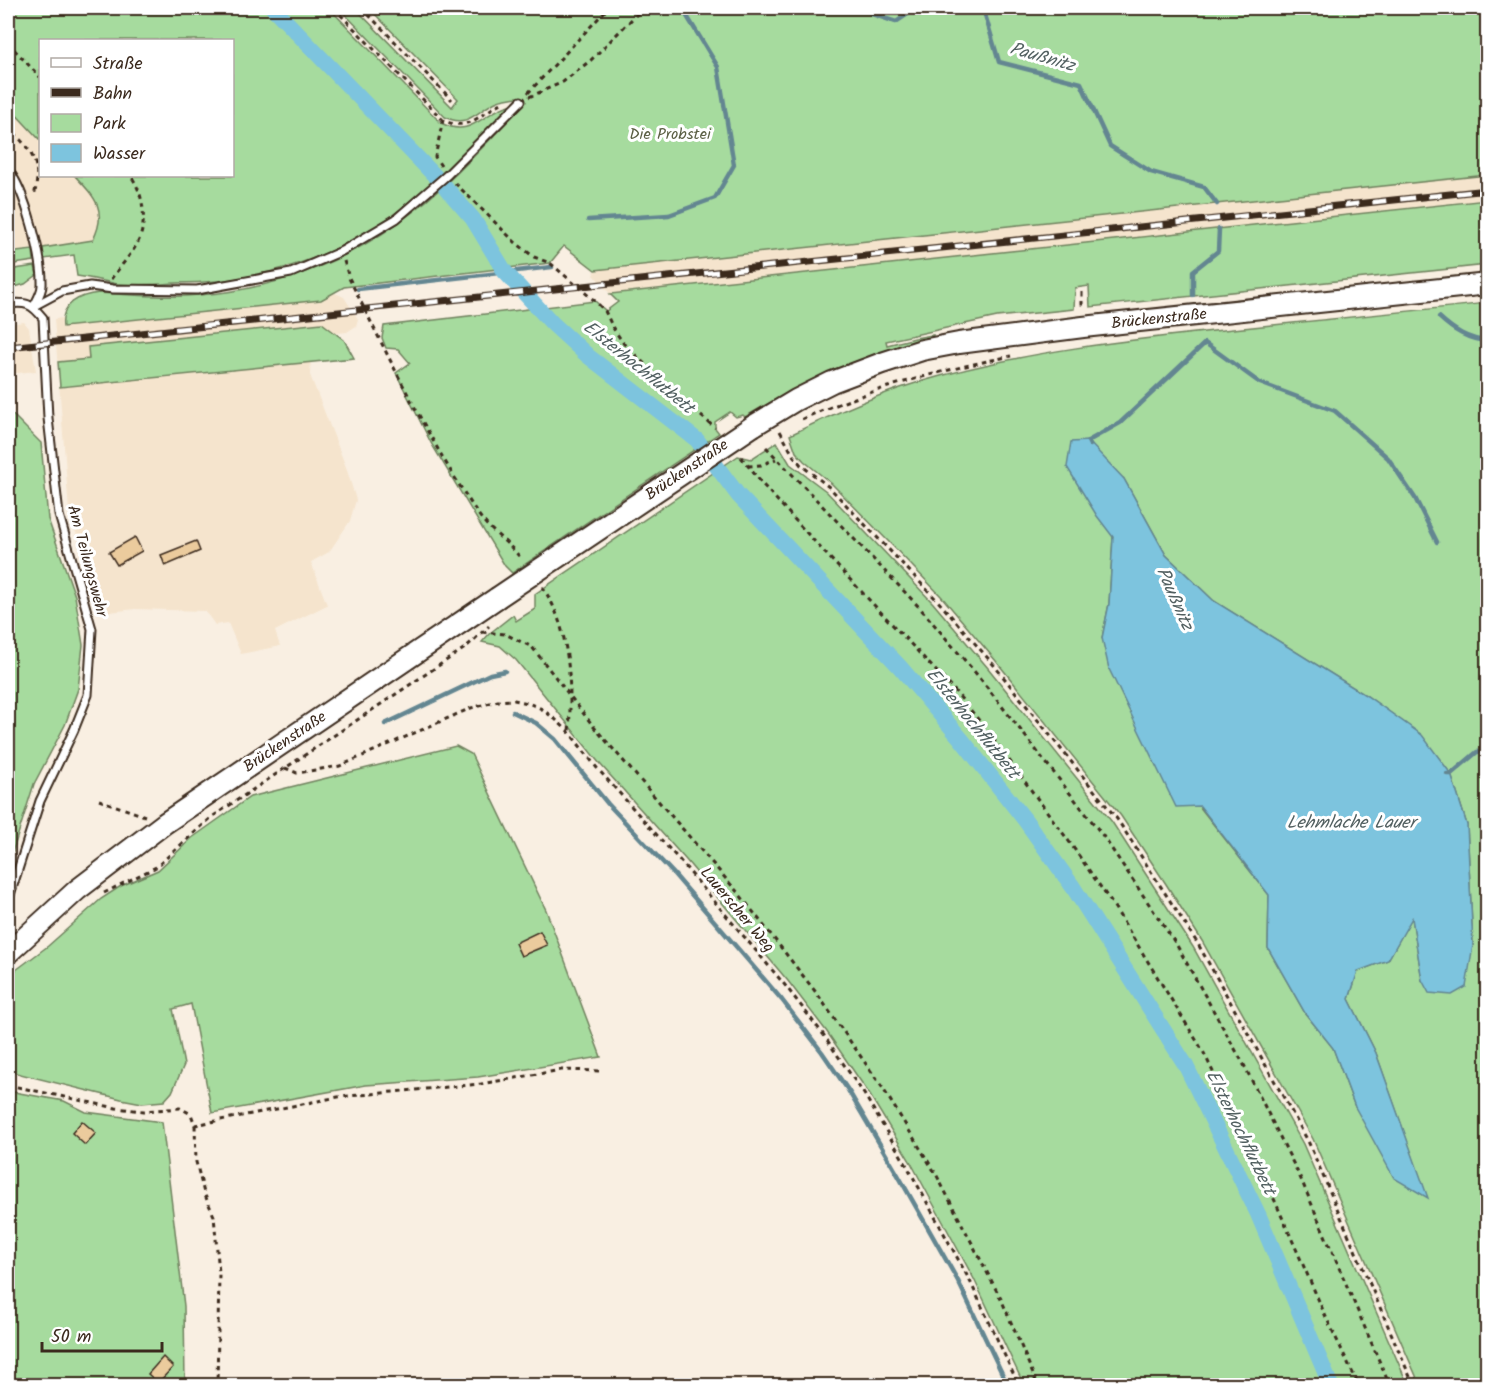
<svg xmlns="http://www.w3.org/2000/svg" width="1495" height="1393" font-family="Kalam,sans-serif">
<rect width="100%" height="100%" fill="#f9efe2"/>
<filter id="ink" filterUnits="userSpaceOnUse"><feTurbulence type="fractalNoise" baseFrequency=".0167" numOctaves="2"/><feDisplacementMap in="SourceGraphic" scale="12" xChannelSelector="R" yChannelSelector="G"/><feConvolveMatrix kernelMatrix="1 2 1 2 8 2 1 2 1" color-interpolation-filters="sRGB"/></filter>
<g filter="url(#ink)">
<g fill="#f5e4cd">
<path d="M 8,89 L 40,124 L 40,176 L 90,176 L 102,188 L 106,238 L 8,253 Z"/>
<path d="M 1487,175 L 1487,200 L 610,294 L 594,275 L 595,270 Z"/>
<path d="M 328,290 L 344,297 L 358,319 L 356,326 L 347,332 L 312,336 L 310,375 L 346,467 L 356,500 L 350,521 L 329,552 L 311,562 L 327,605 L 275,631 L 280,646 L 241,654 L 228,623 L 215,625 L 205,611 L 135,609 L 101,613 L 69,510 L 54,319 Z"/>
<path d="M 24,322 L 29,328 L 36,371 L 8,374 L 8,324 Z"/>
</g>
<g fill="#a6db9e" stroke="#70825e" stroke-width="1.5" fill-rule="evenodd">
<path d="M 8,8 L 329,8 L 441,123 C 472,139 482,112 510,105 C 472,143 436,183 394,214 C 330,261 254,283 176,283 C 157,284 136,286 117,284 C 104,281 91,278 77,276 L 74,255 L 44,259 L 43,248 L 93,240 C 108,210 95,197 75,176 L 232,176 L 232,40 L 40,40 L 40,140 L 8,106 Z"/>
<path d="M 339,8 L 355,8 L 452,107 L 458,99 L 369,8 L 1487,8 L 1487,175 L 595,270 L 564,246 L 550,263 L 344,287 L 321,300 L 63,327 C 60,304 79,295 99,293 C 131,295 167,298 199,295 C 269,290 340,265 398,223 C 445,189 484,146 524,104 L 517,97 C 511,98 503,99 498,101 C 478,109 469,129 445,117 Z"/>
<path d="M 1487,200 L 1487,265 L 1090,307 L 1089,286 L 1075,288 L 1074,309 L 997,317 L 886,341 L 887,345 L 915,338 L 933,335 L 933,337 C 866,353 804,381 745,417 L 743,415 L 736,417 L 730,412 L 715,422 L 715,428 L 719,433 L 512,573 L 505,566 L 431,443 L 396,373 L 410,363 L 398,349 L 386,348 L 382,338 L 384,326 L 595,301 L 606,311 L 618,302 L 610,294 Z"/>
<path d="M 33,250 L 34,261 L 8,265 L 8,253 Z"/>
<path d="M 35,266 L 37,275 L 25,284 L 8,289 L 8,270 Z"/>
<path d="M 1487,303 L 1487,1385 L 1420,1385 L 1313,1139 L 1202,941 L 1166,884 L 1121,816 L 996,661 L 941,596 L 888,541 L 832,484 L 804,461 L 796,452 L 790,435 C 831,415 873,396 916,383 C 1022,351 1134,339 1243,328 C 1325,320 1406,312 1487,303 ZM 1124,479 L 1166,555 L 1214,601 L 1367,696 L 1421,735 L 1451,774 L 1467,825 L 1473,945 L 1422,980 L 1412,917 L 1388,960 L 1358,971 L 1349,999 L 1376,1053 L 1427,1197 L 1355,1107 L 1333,1048 L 1305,1013 L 1268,948 L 1269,895 L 1199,806 L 1102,638 L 1109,604 L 1113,537 Z"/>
<path d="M 322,323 L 344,340 L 354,358 L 60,387 L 58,362 L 89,359 L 88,347 Z"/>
<path d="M 13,415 L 41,443 L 48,519 L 75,596 L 83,645 L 78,689 L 65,725 L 34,784 L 8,866 L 8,416 Z"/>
<path d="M 777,442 L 790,464 L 826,491 L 933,603 L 988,668 L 1112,822 L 1193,947 L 1303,1144 L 1408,1385 L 1024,1385 L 974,1279 L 910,1161 L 868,1092 L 827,1032 L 788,981 L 686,860 L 600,764 L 516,660 L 500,646 L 482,642 L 490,633 L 513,615 L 516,621 L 535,609 L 535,594 L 738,456 L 751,459 Z"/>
<path d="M 456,746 L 471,754 L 546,910 L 601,1057 L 478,1077 L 366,1085 L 212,1113 L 191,1004 L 173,1009 L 184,1065 L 172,1092 L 164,1101 L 142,1103 L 121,1099 L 8,1071 L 8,976 L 48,946 L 101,899 L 121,886 L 158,870 L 192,838 L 250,797 Z"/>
<path d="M 8,1091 L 64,1101 L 86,1112 L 162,1122 L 184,1306 L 185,1385 L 8,1385 Z"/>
</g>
<path fill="#7dc4de" stroke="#638691" stroke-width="1.5" d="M 1088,441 L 1124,479 L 1166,555 L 1214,601 L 1367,696 L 1422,735 L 1451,774 L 1467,825 L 1473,945 L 1466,987 L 1452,995 L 1429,993 L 1422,980 L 1412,918 L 1388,960 L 1358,971 L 1349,999 L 1376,1053 L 1428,1198 L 1394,1178 L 1355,1107 L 1333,1048 L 1305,1013 L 1268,948 L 1269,895 L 1200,806 L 1176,807 L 1109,669 L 1102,638 L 1109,604 L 1113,537 L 1097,516 L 1067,467 L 1071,442 Z"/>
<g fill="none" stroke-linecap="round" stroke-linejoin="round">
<g stroke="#638691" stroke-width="4.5">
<path d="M 869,8 L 872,14 L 896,22 L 917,8"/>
<path d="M 983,8 L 999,62 L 1081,83 L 1110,146 L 1151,172 L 1204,187 L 1217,204"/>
<path d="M 588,220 L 669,215 L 715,198 L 734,165 L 718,67 L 682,8"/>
<path d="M 358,289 L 552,267"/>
<path d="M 1193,295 L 1193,271 L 1218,251 L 1219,229"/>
<path d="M 1439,317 C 1453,330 1468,340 1488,341"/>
<path d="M 1090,445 L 1088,441 L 1120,423 L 1205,343 L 1260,383 L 1335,411 L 1388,458 L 1415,498 L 1437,542"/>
<path d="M 513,712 L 536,723 L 555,739 L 608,804 L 673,873 L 782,1000 L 822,1052 L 848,1090 L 898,1175 L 958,1281 L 1008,1386"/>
<path d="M 385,724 L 490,674 L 505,671"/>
<path d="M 1447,774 L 1451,774 L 1477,752 L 1488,751"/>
</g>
<g stroke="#7dc4de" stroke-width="16">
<path d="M 273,8 L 435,176"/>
<path d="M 446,188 L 473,219 L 505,272 L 553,324 L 588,356 L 697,440 L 738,495 L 900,667 L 962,740 L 1025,820 L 1073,887 L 1185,1064 L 1258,1214 L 1331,1386"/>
</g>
</g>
<g fill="#ebcb9d" stroke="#3b2a1e" stroke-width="1.5">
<path d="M 135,537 L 142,551 L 117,565 L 109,552 Z"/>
<path d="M 196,541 L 200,551 L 165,566 L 161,555 Z"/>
<path d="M 540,931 L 547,945 L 521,956 L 515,943 Z"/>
<path d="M 82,1121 L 96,1133 L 85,1145 L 72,1133 Z"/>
<path d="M 163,1357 L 173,1367 L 158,1383 L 148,1374 Z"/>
</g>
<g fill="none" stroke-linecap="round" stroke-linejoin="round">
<defs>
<g id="service">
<path d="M 8,170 C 25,189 43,259 42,285 C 42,292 37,300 34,306"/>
<path d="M 8,304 C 26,302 31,303 43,318 L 48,418 L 59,515 L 92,629 L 88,695 L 74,730 L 40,801 L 8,901"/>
<path d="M 34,306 L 62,291 L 90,286 L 113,289 L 197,290 L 291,273 L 342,251 L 396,219 L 447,175 L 521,101"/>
</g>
<g id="secondary">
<path d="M 753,426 L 796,400 L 832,382 L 882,363 L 922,350 L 959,343 L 1083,327 L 1488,284"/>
<path d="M 8,953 L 77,890 L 165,823 L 497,598"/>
</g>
</defs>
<use href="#service" stroke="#3b2a1e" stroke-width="11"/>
<use href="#secondary" stroke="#3b2a1e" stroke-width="24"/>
<g stroke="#3b2a1e" stroke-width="3" stroke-dasharray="4.5 4.5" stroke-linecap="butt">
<path d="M 334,8 L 443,120 C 469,133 480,113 502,103"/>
<path d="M 362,8 L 452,100"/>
<path d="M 8,43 L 40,77"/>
<path d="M 528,93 L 608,8"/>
<path d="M 529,97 L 563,82 L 591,60 L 643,8"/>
<path d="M 8,126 C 30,150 43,161 34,196"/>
<path d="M 441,166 L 435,157 L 443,120"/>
<path d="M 455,183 L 515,242 L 534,257 L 550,263 L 595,301 L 605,311 L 613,328 L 624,344 L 677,395 L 715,428"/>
<path d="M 344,261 L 349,278 C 389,358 428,439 478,514 C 490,532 509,542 522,560"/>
<path d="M 111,279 C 119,268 130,256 137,244 C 148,224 144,194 131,176"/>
<path d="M 1082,292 L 1082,310"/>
<path d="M 802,419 C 870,389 939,371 1011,356"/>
<path d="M 780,431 L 793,455 L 801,465 L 829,487 L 937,600 L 993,664 L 1117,819 L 1198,944 L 1308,1141 L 1414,1386"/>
<path d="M 766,447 L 920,608 L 979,677 L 1101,833 L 1176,944 L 1244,1065 L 1300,1177 L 1390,1386"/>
<path d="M 741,457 L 764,486 L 826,554 L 954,690 L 986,729 L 1068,840 L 1113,905 L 1203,1051 L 1275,1201 L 1326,1317 L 1359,1386"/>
<path d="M 748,466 L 761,465 L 776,459"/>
<path d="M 542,587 C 570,624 572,687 569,732"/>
<path d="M 482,632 L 505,634 L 532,647 L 594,727 L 740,895 L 818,995 L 882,1087 L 936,1174 L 1002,1301 L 1038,1386"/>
<path d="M 285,768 L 297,773 L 340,766 L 471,708 L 498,701 L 514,700 L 528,703 L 542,709 L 555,719 L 569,732 L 597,768 L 682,863 L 784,984 L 823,1034 L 864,1094 L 906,1164 L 970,1281 L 1019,1386"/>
<path d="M 99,800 L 145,816"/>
<path d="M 104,893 L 156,867 L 212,817 L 465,648 L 489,626"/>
<path d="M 8,1085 L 116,1108 L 144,1111 L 180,1108 L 191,1114 L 195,1125 L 338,1097 L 481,1084 L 561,1070 L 601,1071"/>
<path d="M 195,1125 L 196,1162 L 204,1193 L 214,1216 L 219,1273 L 217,1386"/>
</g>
<use href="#service" stroke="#fff" stroke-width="7"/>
<use href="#secondary" stroke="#fff" stroke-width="20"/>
<defs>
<path id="rail" d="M 8,347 L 1488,190"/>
</defs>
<use href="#rail" stroke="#3b2a1e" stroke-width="7"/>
<use href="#rail" stroke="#fff" stroke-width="4.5" stroke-dasharray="14" stroke-linecap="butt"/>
<defs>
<path id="secondary-bridge" d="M 497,598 L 753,426"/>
</defs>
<use href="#secondary-bridge" stroke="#3b2a1e" stroke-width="24" stroke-linecap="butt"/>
<use href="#secondary-bridge" stroke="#fff" stroke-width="20"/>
</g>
</g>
<g text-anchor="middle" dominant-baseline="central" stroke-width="6" stroke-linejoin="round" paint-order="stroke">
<g font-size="16" fill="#5b5f44" stroke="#fff">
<text x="670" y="134">Die Probstei</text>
</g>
<g font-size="16" fill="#3b2a1e" stroke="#fff">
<text transform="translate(1159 319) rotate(-6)">Brückenstraße</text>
<text transform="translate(687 470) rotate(-34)">Brückenstraße</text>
<text transform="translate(87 561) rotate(75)">Am Teilungswehr</text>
<text transform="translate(285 742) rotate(-34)">Brückenstraße</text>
<text transform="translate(737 910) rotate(50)">Lauerscher Weg</text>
</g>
<g font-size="18" font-style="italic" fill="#526061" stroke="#fff">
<text transform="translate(1042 58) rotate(16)">Paußnitz</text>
<text transform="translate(638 368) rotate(39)">Elsterhochflutbett</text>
<text transform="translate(1174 599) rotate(66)">Paußnitz</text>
<text transform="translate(972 724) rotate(51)">Elsterhochflutbett</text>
<text x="1351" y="823">Lehmlache Lauer</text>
<text transform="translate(1240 1133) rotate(64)">Elsterhochflutbett</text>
</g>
</g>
<rect width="1495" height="1393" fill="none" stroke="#fff" stroke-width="30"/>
<rect x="15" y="15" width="1465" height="1363" fill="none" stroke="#3b2a1e" stroke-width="2" filter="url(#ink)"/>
<rect x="39" y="39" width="195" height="138" fill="#ffffff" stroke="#b1aaa5" stroke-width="1.5"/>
<rect x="51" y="58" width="30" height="9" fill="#ffffff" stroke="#b1aaa5" stroke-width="1.5"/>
<text x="93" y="69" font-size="18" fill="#3b2a1e">Straße</text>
<rect x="51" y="88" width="30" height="9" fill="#3b2a1e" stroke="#b1aaa5" stroke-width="1.5"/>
<text x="93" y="99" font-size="18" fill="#3b2a1e">Bahn</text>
<rect x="51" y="114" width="30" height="18" fill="#a6db9e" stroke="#b1aaa5" stroke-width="1.5"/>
<text x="93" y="129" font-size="18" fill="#3b2a1e">Park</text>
<rect x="51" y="144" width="30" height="18" fill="#7dc4de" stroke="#b1aaa5" stroke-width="1.5"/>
<text x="93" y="159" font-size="18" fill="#3b2a1e">Wasser</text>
<path d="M42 1342v9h120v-9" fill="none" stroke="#3b2a1e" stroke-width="3"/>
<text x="51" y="1342" font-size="18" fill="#3b2a1e" stroke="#ffffff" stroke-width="4.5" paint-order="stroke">50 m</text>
</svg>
